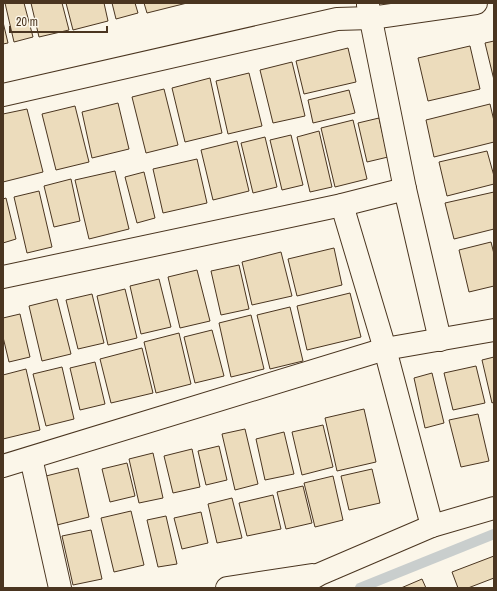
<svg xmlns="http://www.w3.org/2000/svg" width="497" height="591" font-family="'Archivo Narrow',sans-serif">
<rect width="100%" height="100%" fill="#fbf6e9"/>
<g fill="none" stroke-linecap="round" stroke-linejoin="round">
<path stroke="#c9cecd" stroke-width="10" d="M 360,588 L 494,534"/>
</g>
<g fill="#ecdcbc" stroke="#4a3520">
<path d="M 5,3 L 24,3 L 33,37 L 14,42 Z"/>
<path d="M 31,3 L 62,3 L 69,30 L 39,37 Z"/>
<path d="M 66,3 L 104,3 L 108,21 L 73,30 Z"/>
<path d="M 112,3 L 135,3 L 138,13 L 116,19 Z"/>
<path d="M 144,3 L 187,3 L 147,13 Z"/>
<path d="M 3,22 L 8,43 L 3,44 Z"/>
<path d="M 494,41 L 494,80 L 485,43 Z"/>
<path d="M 470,46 L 480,89 L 428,101 L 418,58 Z"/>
<path d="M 348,48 L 356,82 L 304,94 L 296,61 Z"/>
<path d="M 292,62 L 305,116 L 273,123 L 260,70 Z"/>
<path d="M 249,73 L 262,126 L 228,134 L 216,81 Z"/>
<path d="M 210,78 L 222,133 L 185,142 L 172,88 Z"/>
<path d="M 164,89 L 178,145 L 146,153 L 132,97 Z"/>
<path d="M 349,90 L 355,113 L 313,123 L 308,100 Z"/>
<path d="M 118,103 L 129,149 L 92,158 L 82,112 Z"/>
<path d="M 490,104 L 494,121 L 494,142 L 434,157 L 426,120 Z"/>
<path d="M 75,106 L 89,162 L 56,170 L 42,114 Z"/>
<path d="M 27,109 L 43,172 L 3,182 L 3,114 Z"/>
<path d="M 379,118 L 388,157 L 367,162 L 358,123 Z"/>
<path d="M 353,120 L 367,179 L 335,187 L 321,128 Z"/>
<path d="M 319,131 L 332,187 L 310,192 L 297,137 Z"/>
<path d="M 291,135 L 303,185 L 282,190 L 270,140 Z"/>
<path d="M 265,137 L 277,187 L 253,193 L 241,143 Z"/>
<path d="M 237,141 L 249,191 L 213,200 L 201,150 Z"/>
<path d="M 487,151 L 494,176 L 494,184 L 447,196 L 439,162 Z"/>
<path d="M 197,159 L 207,203 L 163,213 L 153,169 Z"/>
<path d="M 115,171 L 129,229 L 89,239 L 75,180 Z"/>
<path d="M 144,172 L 155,218 L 137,223 L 125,177 Z"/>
<path d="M 71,179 L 80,221 L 54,227 L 44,186 Z"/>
<path d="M 39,191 L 52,247 L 27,253 L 14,197 Z"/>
<path d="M 494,192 L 494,229 L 454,239 L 445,203 Z"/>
<path d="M 6,198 L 16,239 L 3,243 L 3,199 Z"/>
<path d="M 491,242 L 494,254 L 494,286 L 469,292 L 459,250 Z"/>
<path d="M 334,248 L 342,285 L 297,296 L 288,259 Z"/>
<path d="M 281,252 L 292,296 L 252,305 L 242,262 Z"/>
<path d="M 239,265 L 249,309 L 221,315 L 211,271 Z"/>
<path d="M 197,270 L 210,321 L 180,328 L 168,277 Z"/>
<path d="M 159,279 L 171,327 L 141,334 L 130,286 Z"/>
<path d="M 125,289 L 137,338 L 108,345 L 97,296 Z"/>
<path d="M 350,293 L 361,337 L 307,350 L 297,306 Z"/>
<path d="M 92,294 L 104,343 L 78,349 L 66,300 Z"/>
<path d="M 57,299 L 71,354 L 42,361 L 29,306 Z"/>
<path d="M 290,307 L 303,361 L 270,369 L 257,315 Z"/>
<path d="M 20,314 L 30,357 L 9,362 L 3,337 L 3,318 Z"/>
<path d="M 251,315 L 264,369 L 231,377 L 219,323 Z"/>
<path d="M 212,330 L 224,376 L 195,383 L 184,337 Z"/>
<path d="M 179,333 L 191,384 L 156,393 L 144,342 Z"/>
<path d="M 142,348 L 153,393 L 111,403 L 100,359 Z"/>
<path d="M 494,357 L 494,402 L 492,403 L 482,360 Z"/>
<path d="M 95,362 L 105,404 L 80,410 L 70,368 Z"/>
<path d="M 476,366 L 485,403 L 453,410 L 444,373 Z"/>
<path d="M 62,367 L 74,419 L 46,426 L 33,374 Z"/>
<path d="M 26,369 L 40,430 L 3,439 L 3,375 Z"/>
<path d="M 432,373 L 444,423 L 425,428 L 414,378 Z"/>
<path d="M 364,409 L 376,462 L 337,471 L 325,418 Z"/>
<path d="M 478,414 L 489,461 L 461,467 L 449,420 Z"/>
<path d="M 323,425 L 333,467 L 302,475 L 292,432 Z"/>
<path d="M 245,429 L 258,484 L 235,490 L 222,434 Z"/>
<path d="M 284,432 L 294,474 L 265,480 L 256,439 Z"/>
<path d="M 219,446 L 227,480 L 206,485 L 198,451 Z"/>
<path d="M 192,449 L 200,487 L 173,493 L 164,456 Z"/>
<path d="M 153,453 L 163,498 L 139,503 L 129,459 Z"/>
<path d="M 127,463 L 135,496 L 110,502 L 102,469 Z"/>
<path d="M 78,468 L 89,517 L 53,526 L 42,477 Z"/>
<path d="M 372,469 L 380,503 L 349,510 L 341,476 Z"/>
<path d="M 333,476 L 343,520 L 315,527 L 304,483 Z"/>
<path d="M 303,486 L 312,523 L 286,529 L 277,492 Z"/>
<path d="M 273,495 L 281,529 L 247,536 L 239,503 Z"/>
<path d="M 232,498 L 242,538 L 217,543 L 208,504 Z"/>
<path d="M 131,511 L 144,565 L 114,572 L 101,518 Z"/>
<path d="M 201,512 L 208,543 L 182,549 L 174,518 Z"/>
<path d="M 166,516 L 177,564 L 158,567 L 147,520 Z"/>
<path d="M 91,530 L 102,579 L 73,585 L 62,536 Z"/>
<path d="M 494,556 L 494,578 L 468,588 L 458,588 L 452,572 Z"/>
<path d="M 422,579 L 426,588 L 401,588 Z"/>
</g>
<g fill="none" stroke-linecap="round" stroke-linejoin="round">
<defs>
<g id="street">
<path d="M 368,5 L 405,189 L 440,340"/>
<path d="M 3,95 L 337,19 L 371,18 L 476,3"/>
<path d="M 342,205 L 385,349 L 432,526"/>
<path d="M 3,277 L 342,205 L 405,189"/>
<path d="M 31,458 L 60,588"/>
<path d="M 3,466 L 385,349 L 494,330"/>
<path d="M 227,588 L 312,575"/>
<path d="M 295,588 L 320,574 L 432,526 L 494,508"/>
</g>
</defs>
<use href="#street" stroke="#4a3520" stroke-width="24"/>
<use href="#street" stroke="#fbf6e9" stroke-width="22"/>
</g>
<rect width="497" height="591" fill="none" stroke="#4a3520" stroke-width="8"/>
<path d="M10 26v6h97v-6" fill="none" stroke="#4a3520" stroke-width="2"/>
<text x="16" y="26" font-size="12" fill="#4a3520" stroke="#fbf6e9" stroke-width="3" paint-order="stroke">20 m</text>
</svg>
